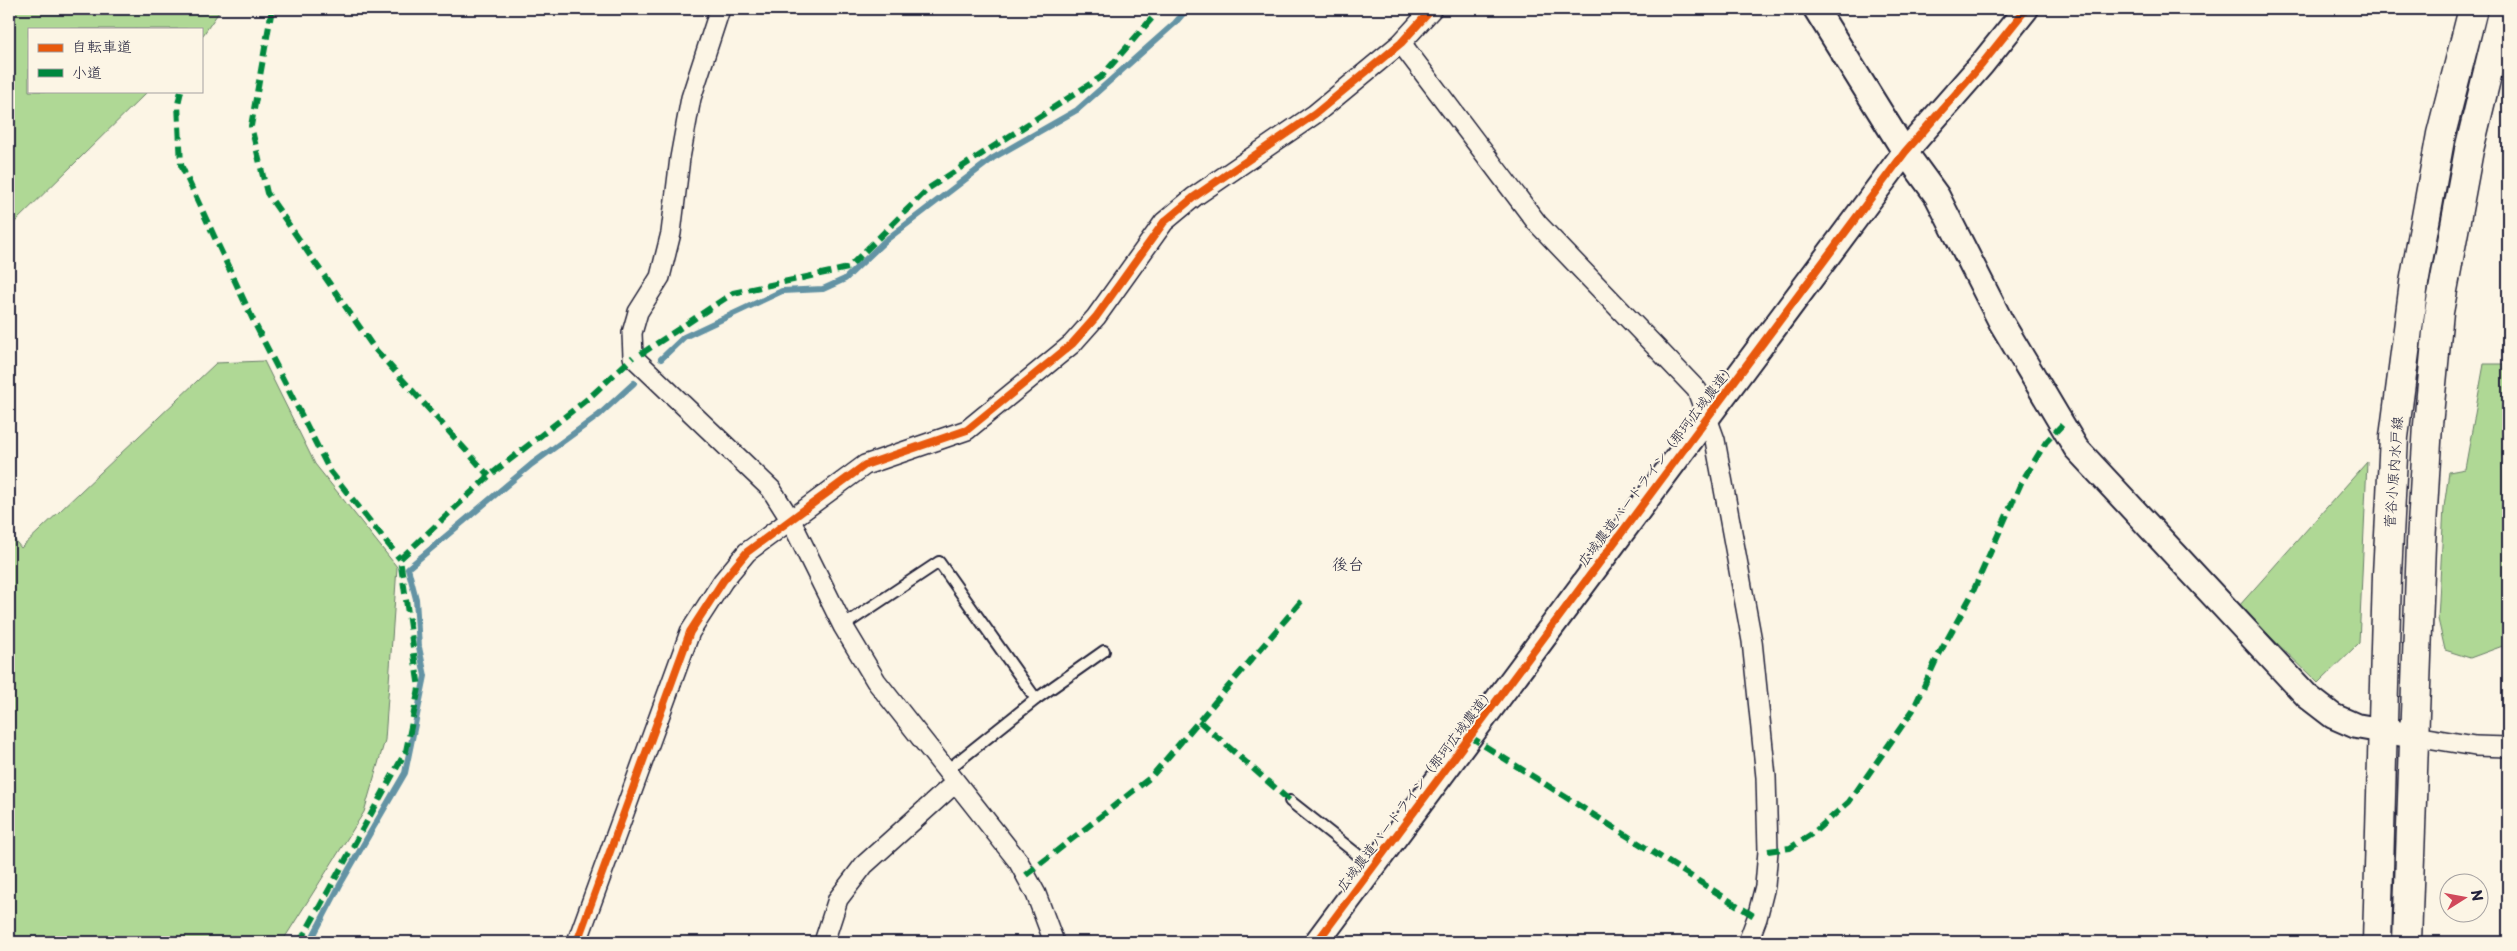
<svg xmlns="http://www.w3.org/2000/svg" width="2517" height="951" font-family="'Playpen Sans','Klee One',sans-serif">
<rect width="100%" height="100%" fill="#fcf5e5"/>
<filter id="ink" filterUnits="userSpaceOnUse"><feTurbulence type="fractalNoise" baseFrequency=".02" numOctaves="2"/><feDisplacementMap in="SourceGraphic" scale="10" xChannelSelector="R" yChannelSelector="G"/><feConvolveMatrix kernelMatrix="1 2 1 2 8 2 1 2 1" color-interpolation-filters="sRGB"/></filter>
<g filter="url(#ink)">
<g fill="#afd895" stroke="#687d68">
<path d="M 9,9 L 221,9 L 201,38 L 201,29 L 29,29 L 29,91 L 148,91 L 9,228 Z"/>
<path d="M 264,361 L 315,464 L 397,567 L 385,740 L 364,812 L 282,942 L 9,942 L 9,533 L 21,548 L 216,363 Z"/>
<path d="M 2484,364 L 2508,364 L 2508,644 L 2470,658 L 2445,650 L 2438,619 L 2444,507 L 2449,472 L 2465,469 Z"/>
<path d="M 2367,462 L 2359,643 L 2318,683 L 2239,606 Z"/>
</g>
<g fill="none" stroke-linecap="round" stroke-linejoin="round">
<g stroke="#6393a4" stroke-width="6">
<path d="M 661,359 L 684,337 L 782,291 L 823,289 L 845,279 L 886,240 L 993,158 L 1077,110 L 1175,23 L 1187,9"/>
<path d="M 310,942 L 341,883 L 405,773 L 425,676 L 419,647 L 416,599 L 408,568 L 532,464 L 599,415 L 634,383"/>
</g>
<defs>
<g id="service">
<path d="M 843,626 L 939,562 L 1036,699"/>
<path d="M 946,771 L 1036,699 L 1104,651"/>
<path d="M 1290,801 L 1372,866"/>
</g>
<g id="minor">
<path d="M 720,9 L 691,98 L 680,158 L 671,233 L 660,277 L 638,312 L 632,333 L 633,357 L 771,489 L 790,519 L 843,626 L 876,681 L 1018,861 L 1036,894 L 1054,942"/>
<path d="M 1401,43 L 1537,223 L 1697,390 L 1715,440 L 1752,641 L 1766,777 L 1768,851 L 1765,886 L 1757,918 L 1748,942"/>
<path d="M 2415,736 L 2475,746 L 2508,747"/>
<path d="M 577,942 L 690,632 L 723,581 L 747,552 L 865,465 L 967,430 L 1072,344 L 1096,317 L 1164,222 L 1194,197 L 1315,114 L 1401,43 L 1432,9"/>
<path d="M 824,942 L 838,899 L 864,865 L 955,783"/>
</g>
<g id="tertiary">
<path d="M 1816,9 L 1905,152 L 1937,196 L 2001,322 L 2076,448 L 2307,696 L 2333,716 L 2356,726 L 2415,736"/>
<path d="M 1317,942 L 1905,152 L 1982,64 L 2026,9"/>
</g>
<g id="secondary">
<path d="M 2377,942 L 2387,575 L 2394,437 L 2414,283 L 2441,134 L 2473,9"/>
<path d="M 2407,942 L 2421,543 L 2428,425 L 2439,312 L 2469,150 L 2503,9"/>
</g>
</defs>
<use href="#service" stroke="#22223b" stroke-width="14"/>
<use href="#minor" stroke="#22223b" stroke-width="22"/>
<use href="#tertiary" stroke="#22223b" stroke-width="28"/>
<use href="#secondary" stroke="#22223b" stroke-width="31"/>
<use href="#service" stroke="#fcf5e5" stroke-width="10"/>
<use href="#minor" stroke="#fcf5e5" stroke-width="19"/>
<use href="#tertiary" stroke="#fcf5e5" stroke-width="24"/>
<use href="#secondary" stroke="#fcf5e5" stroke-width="28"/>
<g stroke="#00873e" stroke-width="6" stroke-dasharray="12 6" stroke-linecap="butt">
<path d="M 272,9 L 251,126 L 267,193 L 374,348 L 489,476"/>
<path d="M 181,91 L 178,104 L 181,165 L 254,322 L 330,471 L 400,559"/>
<path d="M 641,354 L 733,293 L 848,268 L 929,188 L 1101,77 L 1160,9"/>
<path d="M 1199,721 L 1290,801"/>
<path d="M 1469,736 L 1757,918"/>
<path d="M 1768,851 L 1790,848 L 1813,833 L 1849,802 L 1913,710 L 1937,658 L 1971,596 L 2021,483 L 2046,442 L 2062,425"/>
<path d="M 1026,875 L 1151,777 L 1304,598"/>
<path d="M 300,942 L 406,751 L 419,688 L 400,559 L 489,476 L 590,397 L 633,357"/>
</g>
<defs>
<g id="cycleway">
<path d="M 577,942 L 690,632 L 723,581 L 747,552 L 865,465 L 967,430 L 1072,344 L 1096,317 L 1164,222 L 1194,197 L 1315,114 L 1401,43 L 1432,9"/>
<path d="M 1317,942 L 1905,152 L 1982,64 L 2026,9"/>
</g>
</defs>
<use href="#cycleway" stroke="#fcf5e5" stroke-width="11"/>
<use href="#cycleway" stroke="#e8590c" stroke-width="8"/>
</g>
</g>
<g text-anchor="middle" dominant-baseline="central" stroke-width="4" stroke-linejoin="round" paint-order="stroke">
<g font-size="14" fill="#22223b" stroke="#fcf5e5">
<text transform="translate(1656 464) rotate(-53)">広域農道バードライン（那珂広域農道）</text>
<text transform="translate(2393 472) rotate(-86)">菅谷小原内水戸線</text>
<text transform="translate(1415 789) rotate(-53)">広域農道バードライン（那珂広域農道）</text>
</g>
<g font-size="16" fill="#22223b" stroke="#fcf5e5">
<text x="1348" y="563">後台</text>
</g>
</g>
<rect width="2517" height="951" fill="none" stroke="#fcf5e5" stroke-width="30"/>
<rect x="15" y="15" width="2487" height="921" fill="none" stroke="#22223b" stroke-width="2" filter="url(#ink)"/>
<rect x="28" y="28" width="175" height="65" fill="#fcf5e5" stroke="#a5a1a1"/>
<rect x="38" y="44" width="25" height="8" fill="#e8590c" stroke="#a5a1a1"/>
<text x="72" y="52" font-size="15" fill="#22223b">自転車道</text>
<rect x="38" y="69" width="25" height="8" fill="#00873e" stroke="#a5a1a1"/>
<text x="72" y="78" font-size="15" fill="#22223b">小道</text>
<g transform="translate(2464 898) rotate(79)"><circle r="24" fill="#fcf5e5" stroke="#a5a1a1"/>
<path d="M0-4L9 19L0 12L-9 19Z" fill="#d1495b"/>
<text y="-8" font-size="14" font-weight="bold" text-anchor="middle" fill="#22223b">N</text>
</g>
</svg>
